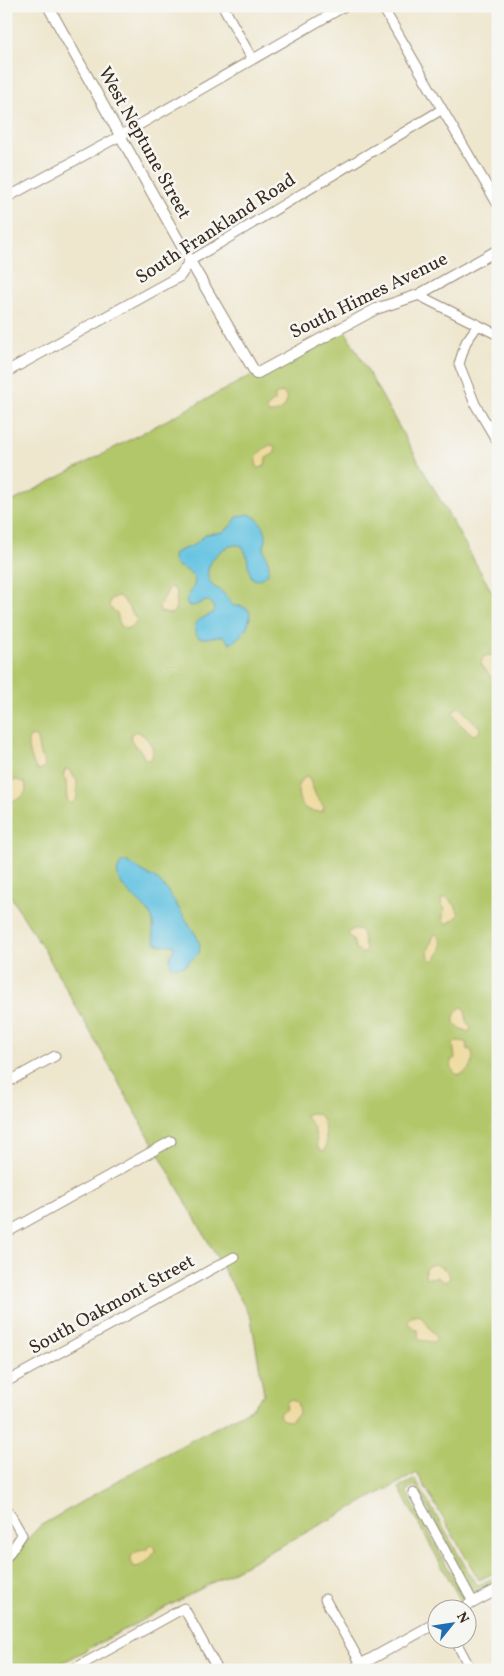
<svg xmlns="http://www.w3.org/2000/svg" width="504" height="1676" font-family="Vollkorn,serif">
<rect width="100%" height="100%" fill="#f6f6f2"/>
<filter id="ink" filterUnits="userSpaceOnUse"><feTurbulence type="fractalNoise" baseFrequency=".02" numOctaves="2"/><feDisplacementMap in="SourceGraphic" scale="10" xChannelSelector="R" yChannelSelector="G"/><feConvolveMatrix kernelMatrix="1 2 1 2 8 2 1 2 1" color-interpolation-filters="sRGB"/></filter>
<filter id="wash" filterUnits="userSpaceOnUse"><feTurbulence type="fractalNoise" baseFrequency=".0096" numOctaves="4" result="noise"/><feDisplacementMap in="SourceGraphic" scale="20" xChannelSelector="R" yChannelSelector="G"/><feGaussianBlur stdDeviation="1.12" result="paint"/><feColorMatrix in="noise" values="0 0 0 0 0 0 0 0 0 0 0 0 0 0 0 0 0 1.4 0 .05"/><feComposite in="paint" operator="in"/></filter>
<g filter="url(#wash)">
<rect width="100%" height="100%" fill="#eee6cd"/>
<g fill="#b2c76b" stroke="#767844">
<path d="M 343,327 L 498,603 L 498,1571 L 479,1580 L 417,1473 L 49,1670 L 6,1670 L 6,1562 L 40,1526 L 143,1466 L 251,1409 L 264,1394 L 251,1318 L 46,953 L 6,889 L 6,505 Z"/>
<path d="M 415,1479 L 475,1583 L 479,1585 L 481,1584 L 498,1576 L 498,1584 L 476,1596 L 415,1485 L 406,1491 L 466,1601 L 462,1603 L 399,1488 Z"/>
</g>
<g fill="#eeda9e" stroke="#94825e">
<path d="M 283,392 L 287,398 C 287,409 278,414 268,413 L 266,408 L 275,401 L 275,395 Z"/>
<path d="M 270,445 L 275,446 L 275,453 L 266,458 L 265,466 L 260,468 L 258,468 C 252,457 261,450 270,445 Z"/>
<path d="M 172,587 L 177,593 L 175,611 L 170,614 L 160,612 L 159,608 L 169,588 Z"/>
<path d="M 117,596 L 122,598 L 137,620 L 134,625 L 126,629 L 120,626 L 117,613 L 110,608 L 109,605 L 110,600 Z"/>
<path d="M 489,655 L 498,657 L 498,686 L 481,664 L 483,657 Z"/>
<path d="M 458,707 L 460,708 L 480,728 L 479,733 L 473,735 L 458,722 L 453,712 Z"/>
<path d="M 137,731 C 147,737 158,749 150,760 L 144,758 C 141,745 128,746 131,734 Z"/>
<path d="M 33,736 L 37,739 L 40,755 L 45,763 L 44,768 L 39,770 L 36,769 L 28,749 L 28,739 Z"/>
<path d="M 68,769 L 77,781 L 77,798 L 72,804 L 67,799 L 66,781 L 63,777 L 65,770 Z"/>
<path d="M 306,776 L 309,778 L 316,796 L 324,807 L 322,812 C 302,811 298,804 298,785 Z"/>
<path d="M 16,780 L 24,782 C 31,793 18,803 6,801 C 6,792 6,783 16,780 Z"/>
<path d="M 446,897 L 455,905 L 459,914 L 457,917 L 447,924 L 443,920 L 443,914 L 445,909 L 442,905 L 441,899 Z"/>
<path d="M 351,930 L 360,930 L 362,932 L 366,950 L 364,954 L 356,950 L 354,942 L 348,934 Z"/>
<path d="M 436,934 C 446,942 441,956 432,961 C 424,954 431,944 434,935 Z"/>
<path d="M 462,1007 L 465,1010 L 467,1022 L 471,1028 L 469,1032 L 459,1028 L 454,1023 C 453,1017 456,1009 462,1007 Z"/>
<path d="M 458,1041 L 466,1042 L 467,1049 L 471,1050 C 476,1060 471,1071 460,1075 C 452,1074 451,1067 451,1060 L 455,1058 L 453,1044 Z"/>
<path d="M 312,1113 C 316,1114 318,1114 320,1116 C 325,1121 328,1144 325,1150 L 322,1151 L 317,1147 C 317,1135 314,1124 305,1117 L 306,1114 Z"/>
<path d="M 434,1264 L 447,1270 L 450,1277 L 448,1280 L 444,1282 L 437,1277 L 427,1278 L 425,1275 L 425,1270 L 428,1266 Z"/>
<path d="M 420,1315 L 435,1335 L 436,1339 L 434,1342 L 419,1340 L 418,1330 L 409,1325 L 408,1320 L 411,1317 Z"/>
<path d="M 292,1399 L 297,1402 L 299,1414 L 289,1421 L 283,1420 L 280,1417 L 279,1413 L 286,1408 L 287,1401 Z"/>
<path d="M 150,1544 L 155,1549 C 153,1558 143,1567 134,1567 L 131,1561 L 131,1556 L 138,1551 L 146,1550 Z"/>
</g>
<g fill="#62c2e1" stroke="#4e7680">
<path d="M 247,514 C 256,515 266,526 266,536 C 267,540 264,544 264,548 C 265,559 272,562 267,575 L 258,580 L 253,579 C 246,570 250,557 242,546 C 225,540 202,564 209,580 C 212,588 218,588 223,593 C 227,596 229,602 233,606 L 241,606 L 249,610 C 253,624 242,635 232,643 L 229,643 L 225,637 C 215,633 197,646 195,630 C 194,627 195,624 196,622 C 201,618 209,616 214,612 L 214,608 L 209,601 C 201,601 196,607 189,606 L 186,603 C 187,593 199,586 193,576 C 187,567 169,568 174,553 L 192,546 L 207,534 L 223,532 L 232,525 L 237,517 Z"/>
<path d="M 122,862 L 128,862 L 159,881 L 167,890 L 196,935 L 200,945 L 199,953 L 184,966 L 177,967 L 171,965 L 169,959 L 174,948 L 173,945 L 161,945 L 156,943 C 150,932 156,927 151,916 C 145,901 104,882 122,862 Z"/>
</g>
</g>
<g filter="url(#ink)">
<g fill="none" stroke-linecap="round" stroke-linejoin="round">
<defs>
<g id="minor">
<path d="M 223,6 L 252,59"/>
<path d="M 382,6 L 498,205"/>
<path d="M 6,198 L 120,136 L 345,6"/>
<path d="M 190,261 L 441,110"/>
<path d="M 418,295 L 498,335"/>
<path d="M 478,325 L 466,342 L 459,364 L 475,404 L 498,443"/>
<path d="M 491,430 L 498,416"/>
<path d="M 6,1083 L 55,1056"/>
<path d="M 6,1233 L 171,1141"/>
<path d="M 6,1382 L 234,1257"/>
<path d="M 413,1492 L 473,1602"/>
<path d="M 6,1507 L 22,1535 L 6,1558"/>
<path d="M 325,1599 L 361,1664"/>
<path d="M 454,1638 L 471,1670"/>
<path d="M 72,1670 L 184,1608 L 218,1670"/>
</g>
<g id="tertiary">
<path d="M 48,6 L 190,261 L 256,374 L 376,309 L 418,295 L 498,250"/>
<path d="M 6,372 L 180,276 L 190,261"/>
<path d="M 463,1608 L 498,1589"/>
<path d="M 351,1670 L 436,1623"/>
</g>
</defs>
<use href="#minor" stroke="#948876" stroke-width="11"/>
<use href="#tertiary" stroke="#948876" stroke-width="12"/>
<use href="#minor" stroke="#fff" stroke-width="9"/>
<use href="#tertiary" stroke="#fff" stroke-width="10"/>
</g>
</g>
<g text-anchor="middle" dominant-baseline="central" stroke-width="5" stroke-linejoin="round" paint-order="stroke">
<g font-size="19" fill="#3b2a1e" stroke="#f6f6f2">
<text transform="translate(144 143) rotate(61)">West Neptune Street</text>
<text transform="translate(216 229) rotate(-33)">South Frankland Road</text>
<text transform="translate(369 296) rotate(-26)">South Himes Avenue</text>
<text transform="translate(112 1305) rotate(-29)">South Oakmont Street</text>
</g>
</g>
<rect width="504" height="1676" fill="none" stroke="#f6f6f2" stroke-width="25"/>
<g transform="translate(452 1624) rotate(60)"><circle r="24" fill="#f6f6f2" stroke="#aba49d"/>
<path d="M0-4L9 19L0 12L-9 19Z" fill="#1f6fb2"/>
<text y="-8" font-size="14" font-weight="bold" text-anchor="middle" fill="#3b2a1e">N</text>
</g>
</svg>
